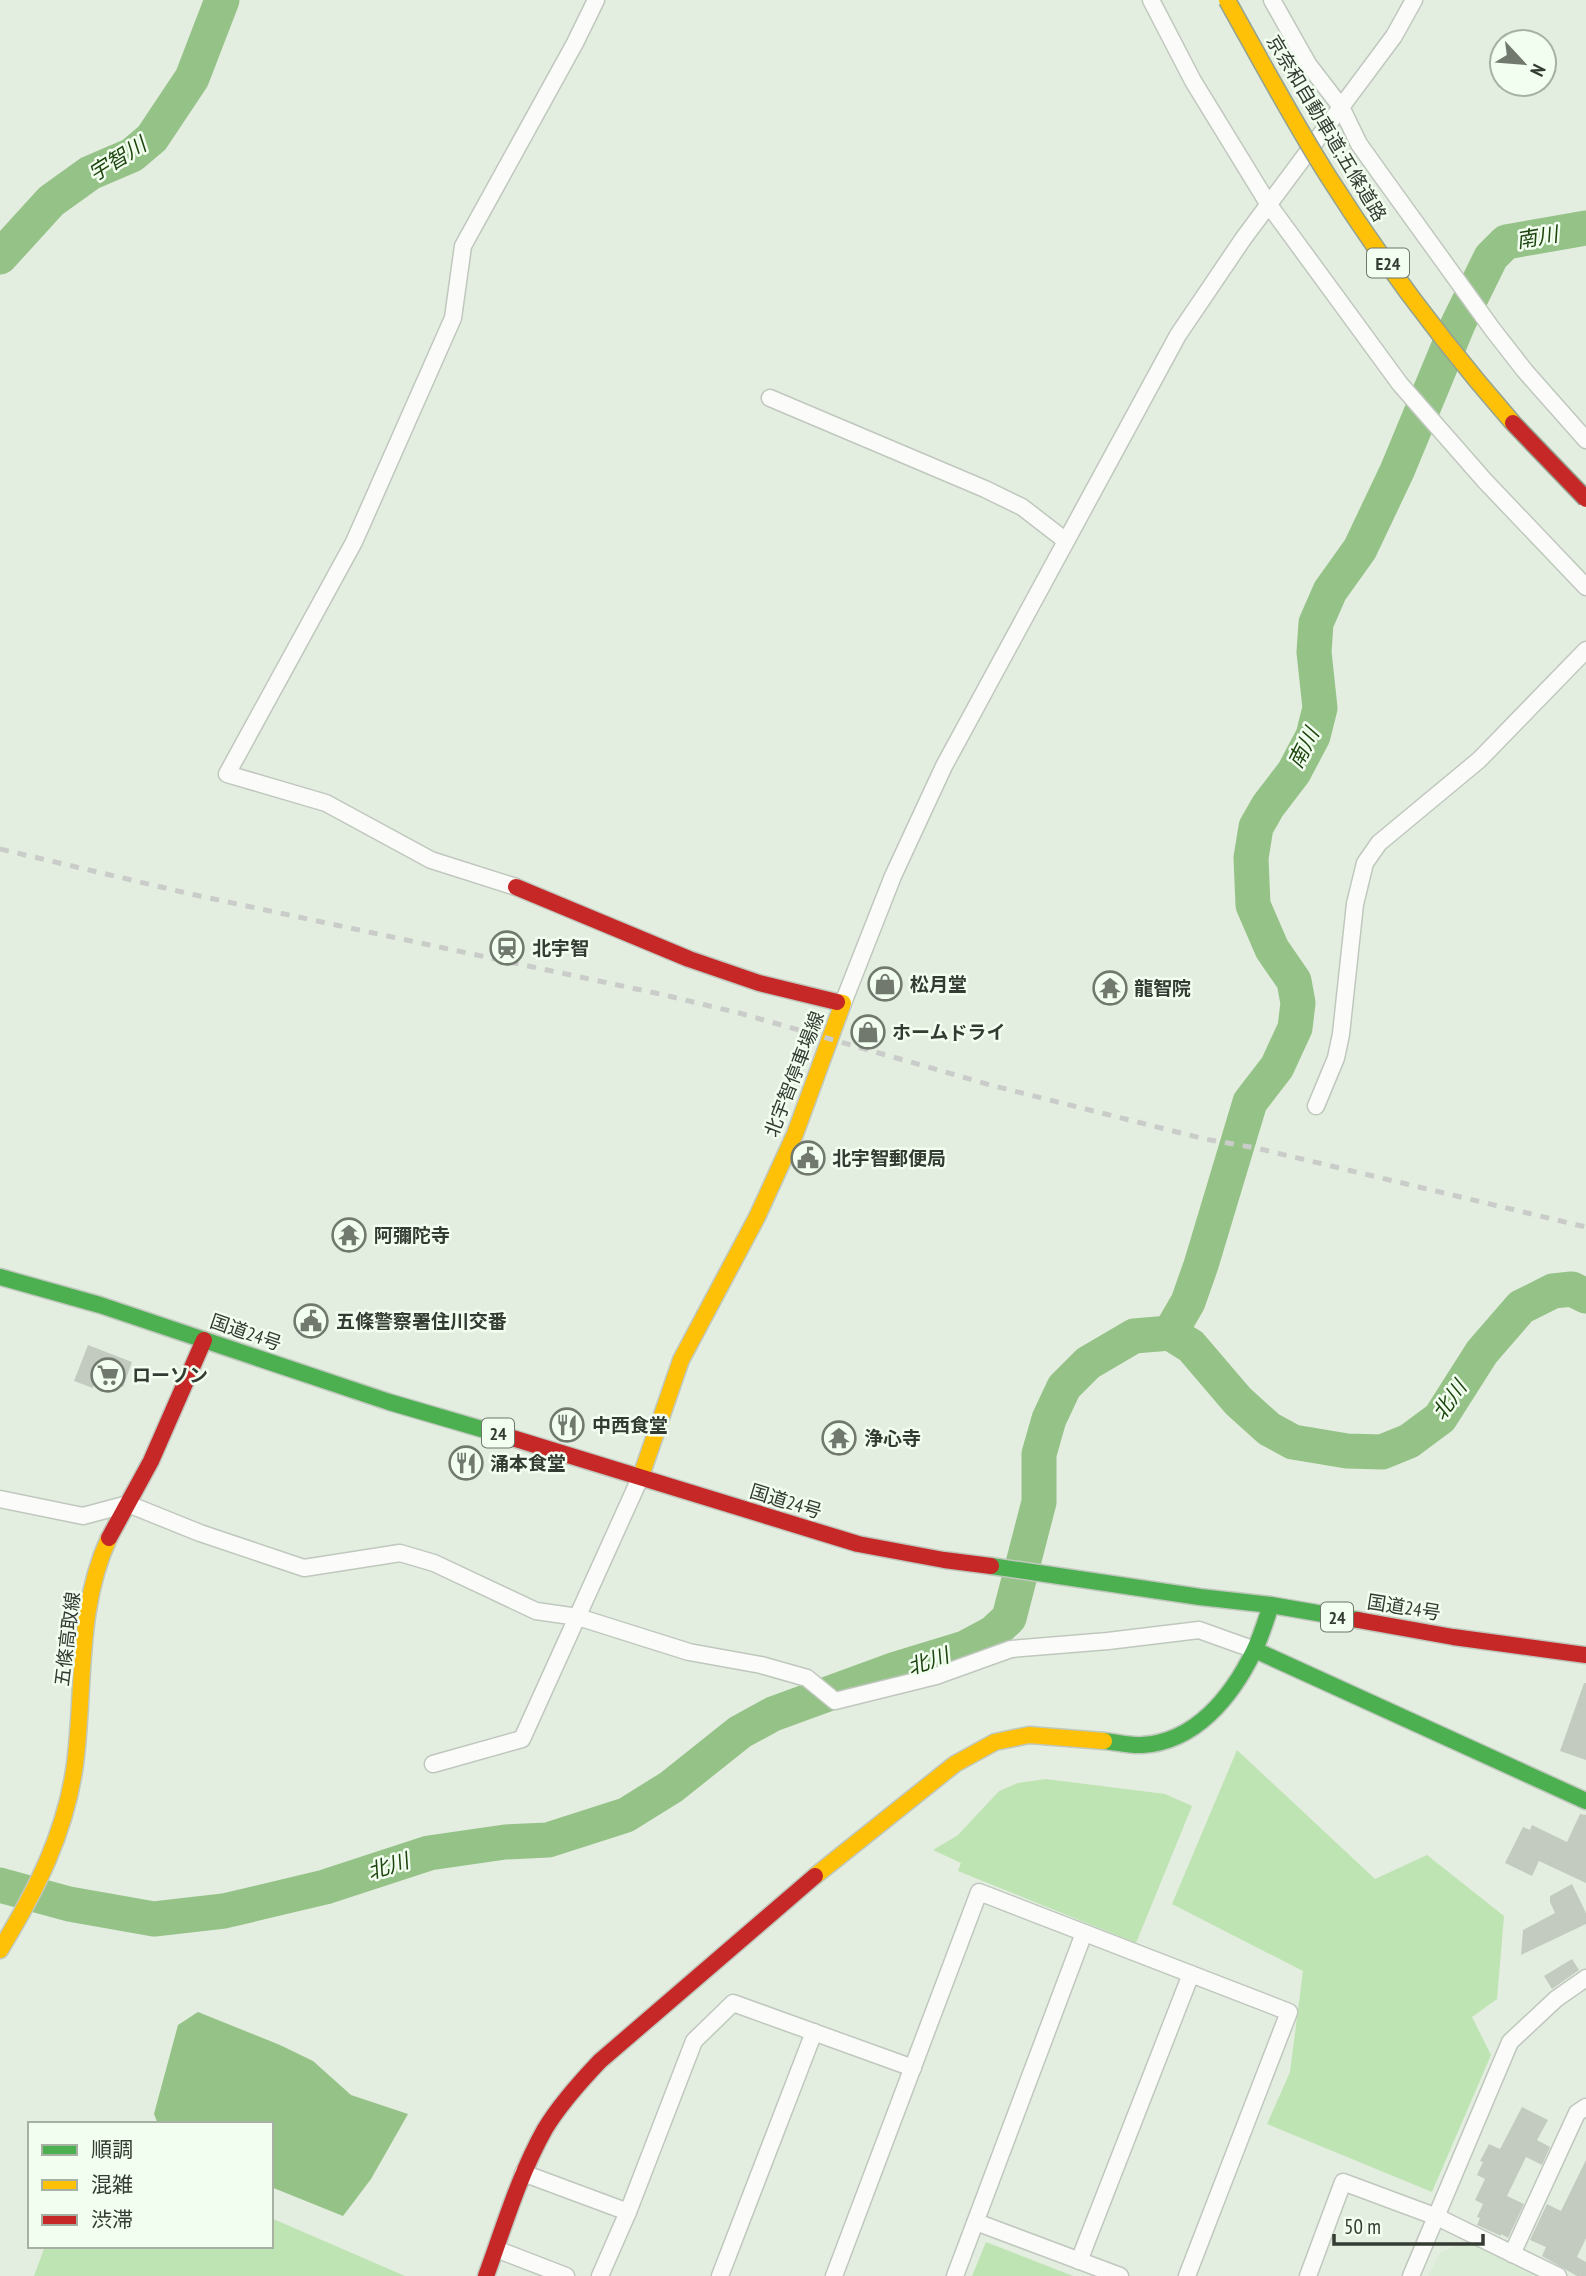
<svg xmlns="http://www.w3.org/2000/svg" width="1586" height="2276" font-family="'PT Sans Narrow','Noto Sans JP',sans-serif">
<rect width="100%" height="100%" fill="#e3ede0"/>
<path fill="#daecd5" d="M 1468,2242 L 1536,2276 L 1428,2276 L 1440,2253 L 1457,2245 Z"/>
<g fill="#bfe4b3">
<path d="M 1237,1750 L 1375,1879 L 1427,1855 L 1504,1916 L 1497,1999 L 1472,2017 L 1491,2055 L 1432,2192 L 1267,2124 L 1290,2072 L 1303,1971 L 1172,1904 Z"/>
<path d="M 1046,1779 L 1165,1794 L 1192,1806 L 1136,1943 L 958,1871 L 961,1863 L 933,1850 L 958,1835 L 999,1791 L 1018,1783 Z"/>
<path d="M 271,2218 L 405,2276 L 34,2276 L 45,2246 L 271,2246 Z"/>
<path d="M 986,2242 L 1073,2276 L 972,2276 Z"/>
</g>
<path fill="#95c287" d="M 198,2012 L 280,2045 L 313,2061 L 351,2095 L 408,2114 L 371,2179 L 343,2216 L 271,2187 L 271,2124 L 158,2124 L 154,2114 L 178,2025 Z"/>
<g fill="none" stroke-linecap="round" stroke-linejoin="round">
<g stroke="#95c287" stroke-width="35">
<path d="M 0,257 L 51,201 L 90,173 L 132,155 L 152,138 L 192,78 L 222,0"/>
<path d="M 1170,1333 L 1188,1302 L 1201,1265 L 1250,1102 L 1277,1067 L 1295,1028 L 1298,1003 L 1294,981 L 1272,949 L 1253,905 L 1251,858 L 1256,827 L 1268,806 L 1294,772 L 1313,736 L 1320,708 L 1314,652 L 1316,623 L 1330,591 L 1360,549 L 1397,471 L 1458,324 L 1491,257 L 1506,242 L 1586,228"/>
<path d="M 0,1885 L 69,1904 L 154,1919 L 224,1911 L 325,1887 L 429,1853 L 505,1842 L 548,1840 L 626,1815 L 671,1787 L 740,1732 L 773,1714 L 896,1669 L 965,1648 L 993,1633 L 1009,1618 L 1039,1502 L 1039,1454 L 1049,1419 L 1064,1387 L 1088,1363 L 1134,1336 L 1170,1333 L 1191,1346 L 1238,1401 L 1269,1429 L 1293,1442 L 1347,1451 L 1382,1452 L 1409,1441 L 1440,1418 L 1482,1352 L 1521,1307 L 1553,1291 L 1572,1289 L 1586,1296"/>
</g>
</g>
<g fill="#c3cbc1">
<path d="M 88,1345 L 132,1362 L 123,1387 L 97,1377 L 93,1388 L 74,1381 Z"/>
<path d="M 1584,1683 L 1586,1683 L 1586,1760 L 1560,1751 Z"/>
<path d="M 1580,1814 L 1586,1815 L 1586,1883 L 1539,1861 L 1532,1876 L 1505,1863 L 1523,1827 L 1530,1830 L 1532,1825 L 1567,1842 Z"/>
<path d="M 1572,1884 L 1586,1913 L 1586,1924 L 1521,1955 L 1523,1930 L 1555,1913 L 1550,1902 L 1550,1896 Z"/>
<path d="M 1572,1959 L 1579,1970 L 1552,1989 L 1544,1976 Z"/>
<path d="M 1522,2107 L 1548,2120 L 1537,2140 L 1550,2147 L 1542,2165 L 1526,2157 L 1507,2196 L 1524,2204 L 1508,2238 L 1501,2234 L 1501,2236 L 1477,2225 L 1480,2218 L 1477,2217 L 1483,2204 L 1475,2200 L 1485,2179 L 1477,2175 L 1483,2162 L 1480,2161 L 1489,2144 L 1500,2149 Z"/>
<path d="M 1586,2160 L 1586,2238 L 1577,2257 L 1586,2262 L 1586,2276 L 1577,2276 L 1542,2256 L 1546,2247 L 1530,2240 L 1547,2204 L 1561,2211 Z"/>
</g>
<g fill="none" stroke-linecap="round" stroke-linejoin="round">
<defs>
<g id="street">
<path d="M 1151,0 L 1193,81 L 1269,205 L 1400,384 L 1485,481 L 1586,587"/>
<path d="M 1272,0 L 1308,64 L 1341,107 L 1359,144 L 1384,179 L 1493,330 L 1525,371 L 1586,440"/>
<path d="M 770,398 L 985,489 L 1022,507 L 1066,541"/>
<path d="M 516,887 L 431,860 L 326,803 L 227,774 L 354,542 L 453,318 L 463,246 L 575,43 L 596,0"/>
<path d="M 843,1003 L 893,876 L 944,766 L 1178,335 L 1243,239 L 1394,36 L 1414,0"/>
<path d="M 1316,1106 L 1336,1058 L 1341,1034 L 1355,904 L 1365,863 L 1379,843 L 1479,760 L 1586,650"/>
<path d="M 0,1499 L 83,1516 L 128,1504 L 200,1533 L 304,1568 L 400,1553 L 434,1563 L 536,1611 L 578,1617 L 689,1652 L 761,1665 L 807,1678 L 835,1701 L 936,1676 L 1011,1649 L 1108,1641 L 1199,1630 L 1255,1650"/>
<path d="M 433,1764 L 522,1739 L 641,1476"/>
<path d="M 523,2173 L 628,2212 L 600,2276"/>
<path d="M 628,2212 L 694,2041 L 733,2003 L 913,2068"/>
<path d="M 976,2222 L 1120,2276"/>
<path d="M 496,2249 L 566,2276"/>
<path d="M 1512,2254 L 1577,2113 L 1586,2107"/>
<path d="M 1079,2261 L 1191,1974"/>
<path d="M 720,2276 L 814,2032"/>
<path d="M 834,2276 L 979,1892 L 1289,2012 L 1187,2276"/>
<path d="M 955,2276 L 1084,1933"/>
<path d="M 1308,2276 L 1343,2182 L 1437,2217 L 1558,2276"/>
<path d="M 1411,2276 L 1510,2042 L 1556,1999 L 1586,1978"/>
</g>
<g id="fast">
<path d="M 0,1277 L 100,1305 L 389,1402 L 509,1437"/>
<path d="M 991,1566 L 1200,1597 L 1271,1605 L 1358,1620"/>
<path d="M 1255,1650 L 1586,1801"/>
<path d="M 1104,1741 C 1116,1742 1130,1746 1142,1745 C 1196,1742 1232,1696 1254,1651 C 1261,1637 1266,1620 1271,1605"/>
</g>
<g id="slow">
<path d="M 641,1476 L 681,1360 L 757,1217 L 795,1134 L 843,1003 L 837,1002"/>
<path d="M 815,1876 L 955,1764 L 995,1742 L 1029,1735 L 1104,1741"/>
<path d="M 0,1950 C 36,1891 66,1832 75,1764 C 85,1688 76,1609 109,1538"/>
</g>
<g id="jam">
<path d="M 516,887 L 689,959 L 759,983 L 837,1002"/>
<path d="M 509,1437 L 858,1544 L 944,1560 L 991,1566"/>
<path d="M 109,1538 L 151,1461 L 204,1340"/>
<path d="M 1358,1620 L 1453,1637 L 1586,1655"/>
<path d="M 486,2276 C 504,2227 519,2175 545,2129 C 560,2104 580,2082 600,2061 L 815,1876"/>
</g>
</defs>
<use href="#street" stroke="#c0c8be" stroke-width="19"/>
<use href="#fast" stroke="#c0c8be" stroke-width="19"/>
<use href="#slow" stroke="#c0c8be" stroke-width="19"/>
<use href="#jam" stroke="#c0c8be" stroke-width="19"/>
<use href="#street" stroke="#fbfcfa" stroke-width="16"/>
<use href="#fast" stroke="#4caf50" stroke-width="16"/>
<use href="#slow" stroke="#ffc107" stroke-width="16"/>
<use href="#jam" stroke="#c62828" stroke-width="16"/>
<path stroke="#caccc9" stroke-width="5" stroke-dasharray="9 9" stroke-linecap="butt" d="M 0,849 L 195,895 L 660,994 L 743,1014 L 994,1086 L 1205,1139 L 1256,1148 L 1586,1227"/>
<defs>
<path id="slow-bridge" d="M 1227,0 C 1260,59 1292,119 1328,176 C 1383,263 1445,345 1513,423"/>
<path id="jam-bridge" d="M 1513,423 L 1586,499"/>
</defs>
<use href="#slow-bridge" stroke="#94a290" stroke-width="19" stroke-linecap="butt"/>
<use href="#jam-bridge" stroke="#94a290" stroke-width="19" stroke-linecap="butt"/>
<use href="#slow-bridge" stroke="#ffc107" stroke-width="16"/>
<use href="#jam-bridge" stroke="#c62828" stroke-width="16"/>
</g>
<defs>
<symbol id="station-ring" viewBox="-11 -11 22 22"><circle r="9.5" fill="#f2feef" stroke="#71796f" stroke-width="1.5"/><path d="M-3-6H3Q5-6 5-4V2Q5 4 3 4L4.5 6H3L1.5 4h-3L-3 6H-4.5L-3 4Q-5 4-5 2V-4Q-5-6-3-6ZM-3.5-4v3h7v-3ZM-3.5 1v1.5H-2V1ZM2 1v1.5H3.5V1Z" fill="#71796f"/></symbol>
<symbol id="shop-ring" viewBox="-11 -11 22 22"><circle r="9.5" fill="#f2feef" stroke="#71796f" stroke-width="1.5"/><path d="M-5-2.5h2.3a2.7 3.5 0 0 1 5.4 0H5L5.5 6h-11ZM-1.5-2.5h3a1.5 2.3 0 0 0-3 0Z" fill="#71796f"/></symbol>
<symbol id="temple-ring" viewBox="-11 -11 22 22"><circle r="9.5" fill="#f2feef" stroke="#71796f" stroke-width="1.5"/><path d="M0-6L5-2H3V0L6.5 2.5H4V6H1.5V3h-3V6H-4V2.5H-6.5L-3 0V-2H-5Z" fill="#71796f"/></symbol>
<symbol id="civic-ring" viewBox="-11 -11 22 22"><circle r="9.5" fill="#f2feef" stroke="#71796f" stroke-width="1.5"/><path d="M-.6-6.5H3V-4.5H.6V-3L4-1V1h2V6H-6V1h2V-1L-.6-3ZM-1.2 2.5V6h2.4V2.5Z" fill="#71796f"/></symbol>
<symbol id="supermarket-ring" viewBox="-11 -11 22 22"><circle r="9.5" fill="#f2feef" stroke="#71796f" stroke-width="1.5"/><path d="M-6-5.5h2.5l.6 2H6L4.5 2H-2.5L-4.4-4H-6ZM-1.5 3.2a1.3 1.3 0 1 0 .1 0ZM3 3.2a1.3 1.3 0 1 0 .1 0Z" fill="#71796f"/></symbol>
<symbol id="restaurant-ring" viewBox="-11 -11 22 22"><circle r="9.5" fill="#f2feef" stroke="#71796f" stroke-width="1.5"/><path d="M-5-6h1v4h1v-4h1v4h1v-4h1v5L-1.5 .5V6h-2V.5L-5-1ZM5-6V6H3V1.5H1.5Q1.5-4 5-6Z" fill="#71796f"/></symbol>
</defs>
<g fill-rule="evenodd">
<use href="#station-ring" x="488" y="929" width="38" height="38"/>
<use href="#shop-ring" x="866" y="965" width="38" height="38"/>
<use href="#temple-ring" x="1091" y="969" width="38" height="38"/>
<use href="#shop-ring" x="849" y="1013" width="38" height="38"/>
<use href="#civic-ring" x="789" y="1139" width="38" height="38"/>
<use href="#temple-ring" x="330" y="1216" width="38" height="38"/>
<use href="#civic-ring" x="292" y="1302" width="38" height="38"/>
<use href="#supermarket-ring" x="89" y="1356" width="38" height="38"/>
<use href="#restaurant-ring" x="548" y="1406" width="38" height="38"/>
<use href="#temple-ring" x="820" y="1419" width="38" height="38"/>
<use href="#restaurant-ring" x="447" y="1444" width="38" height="38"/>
</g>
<g text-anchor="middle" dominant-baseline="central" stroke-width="5" stroke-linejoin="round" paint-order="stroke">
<g fill="#f2feef" stroke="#6d766b" stroke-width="2">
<rect x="1367" y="248.5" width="42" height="29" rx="5"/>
<rect x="482" y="1418.5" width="32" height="29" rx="5"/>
<rect x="1321" y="1602.5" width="32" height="29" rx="5"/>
</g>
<g font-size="18" font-weight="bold" fill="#343b32">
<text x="1388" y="263">E24</text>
<text x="498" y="1433">24</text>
<text x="1337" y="1617">24</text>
</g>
<g font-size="19" fill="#343b32" stroke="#f2feef">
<text transform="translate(1327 128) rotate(59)">京奈和自動車道;五條道路</text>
<text transform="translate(794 1074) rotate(-69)">北宇智停車場線</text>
<text transform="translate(246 1332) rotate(19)">国道24号</text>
<text transform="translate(786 1501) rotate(17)">国道24号</text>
<text transform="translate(1404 1607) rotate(9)">国道24号</text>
<text transform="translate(67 1639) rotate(-83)">五條高取線</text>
</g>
<g font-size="19" font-weight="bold" fill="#343b32" stroke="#f2feef" text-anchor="start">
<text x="532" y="948">北宇智</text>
<text x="910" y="984">松月堂</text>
<text x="1134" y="988">龍智院</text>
<text x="892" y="1032">ホームドライ</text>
<text x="832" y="1158">北宇智郵便局</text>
<text x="374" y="1235">阿彌陀寺</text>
<text x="336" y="1321">五條警察署住川交番</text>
<text x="132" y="1375">ローソン</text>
<text x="592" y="1425">中西食堂</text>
<text x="864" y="1438">浄心寺</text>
<text x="490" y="1463">涌本食堂</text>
</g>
<g font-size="21" font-style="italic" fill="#1d450e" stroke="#f2feef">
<text transform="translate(117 159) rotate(-32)">宇智川</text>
<text transform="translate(1537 237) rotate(-10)">南川</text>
<text transform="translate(1303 748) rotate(-63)">南川</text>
<text transform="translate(1449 1400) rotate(-54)">北川</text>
<text transform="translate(928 1661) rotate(-19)">北川</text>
<text transform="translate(388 1866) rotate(-18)">北川</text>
</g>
</g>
<rect x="28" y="2122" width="245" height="126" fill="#f2feef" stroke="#a6b0a3" stroke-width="2"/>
<rect x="42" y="2145" width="35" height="10" fill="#4caf50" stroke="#a6b0a3" stroke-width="2"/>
<text x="91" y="2157" font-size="21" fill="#343b32">順調</text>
<rect x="42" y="2180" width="35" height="10" fill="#ffc107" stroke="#a6b0a3" stroke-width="2"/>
<text x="91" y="2192" font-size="21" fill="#343b32">混雑</text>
<rect x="42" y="2215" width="35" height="10" fill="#c62828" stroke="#a6b0a3" stroke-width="2"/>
<text x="91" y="2227" font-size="21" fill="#343b32">渋滞</text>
<g transform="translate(1523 63) rotate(116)"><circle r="33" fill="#f2feef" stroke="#a6b0a3" stroke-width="2"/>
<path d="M0-5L12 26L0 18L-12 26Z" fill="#71796f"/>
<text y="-10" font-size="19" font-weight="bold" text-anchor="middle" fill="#343b32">N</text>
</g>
<path d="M1334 2234v10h149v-10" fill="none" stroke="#343b32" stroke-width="3.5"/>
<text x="1344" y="2234" font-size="21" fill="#343b32" stroke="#f2feef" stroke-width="5" paint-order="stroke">50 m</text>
</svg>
